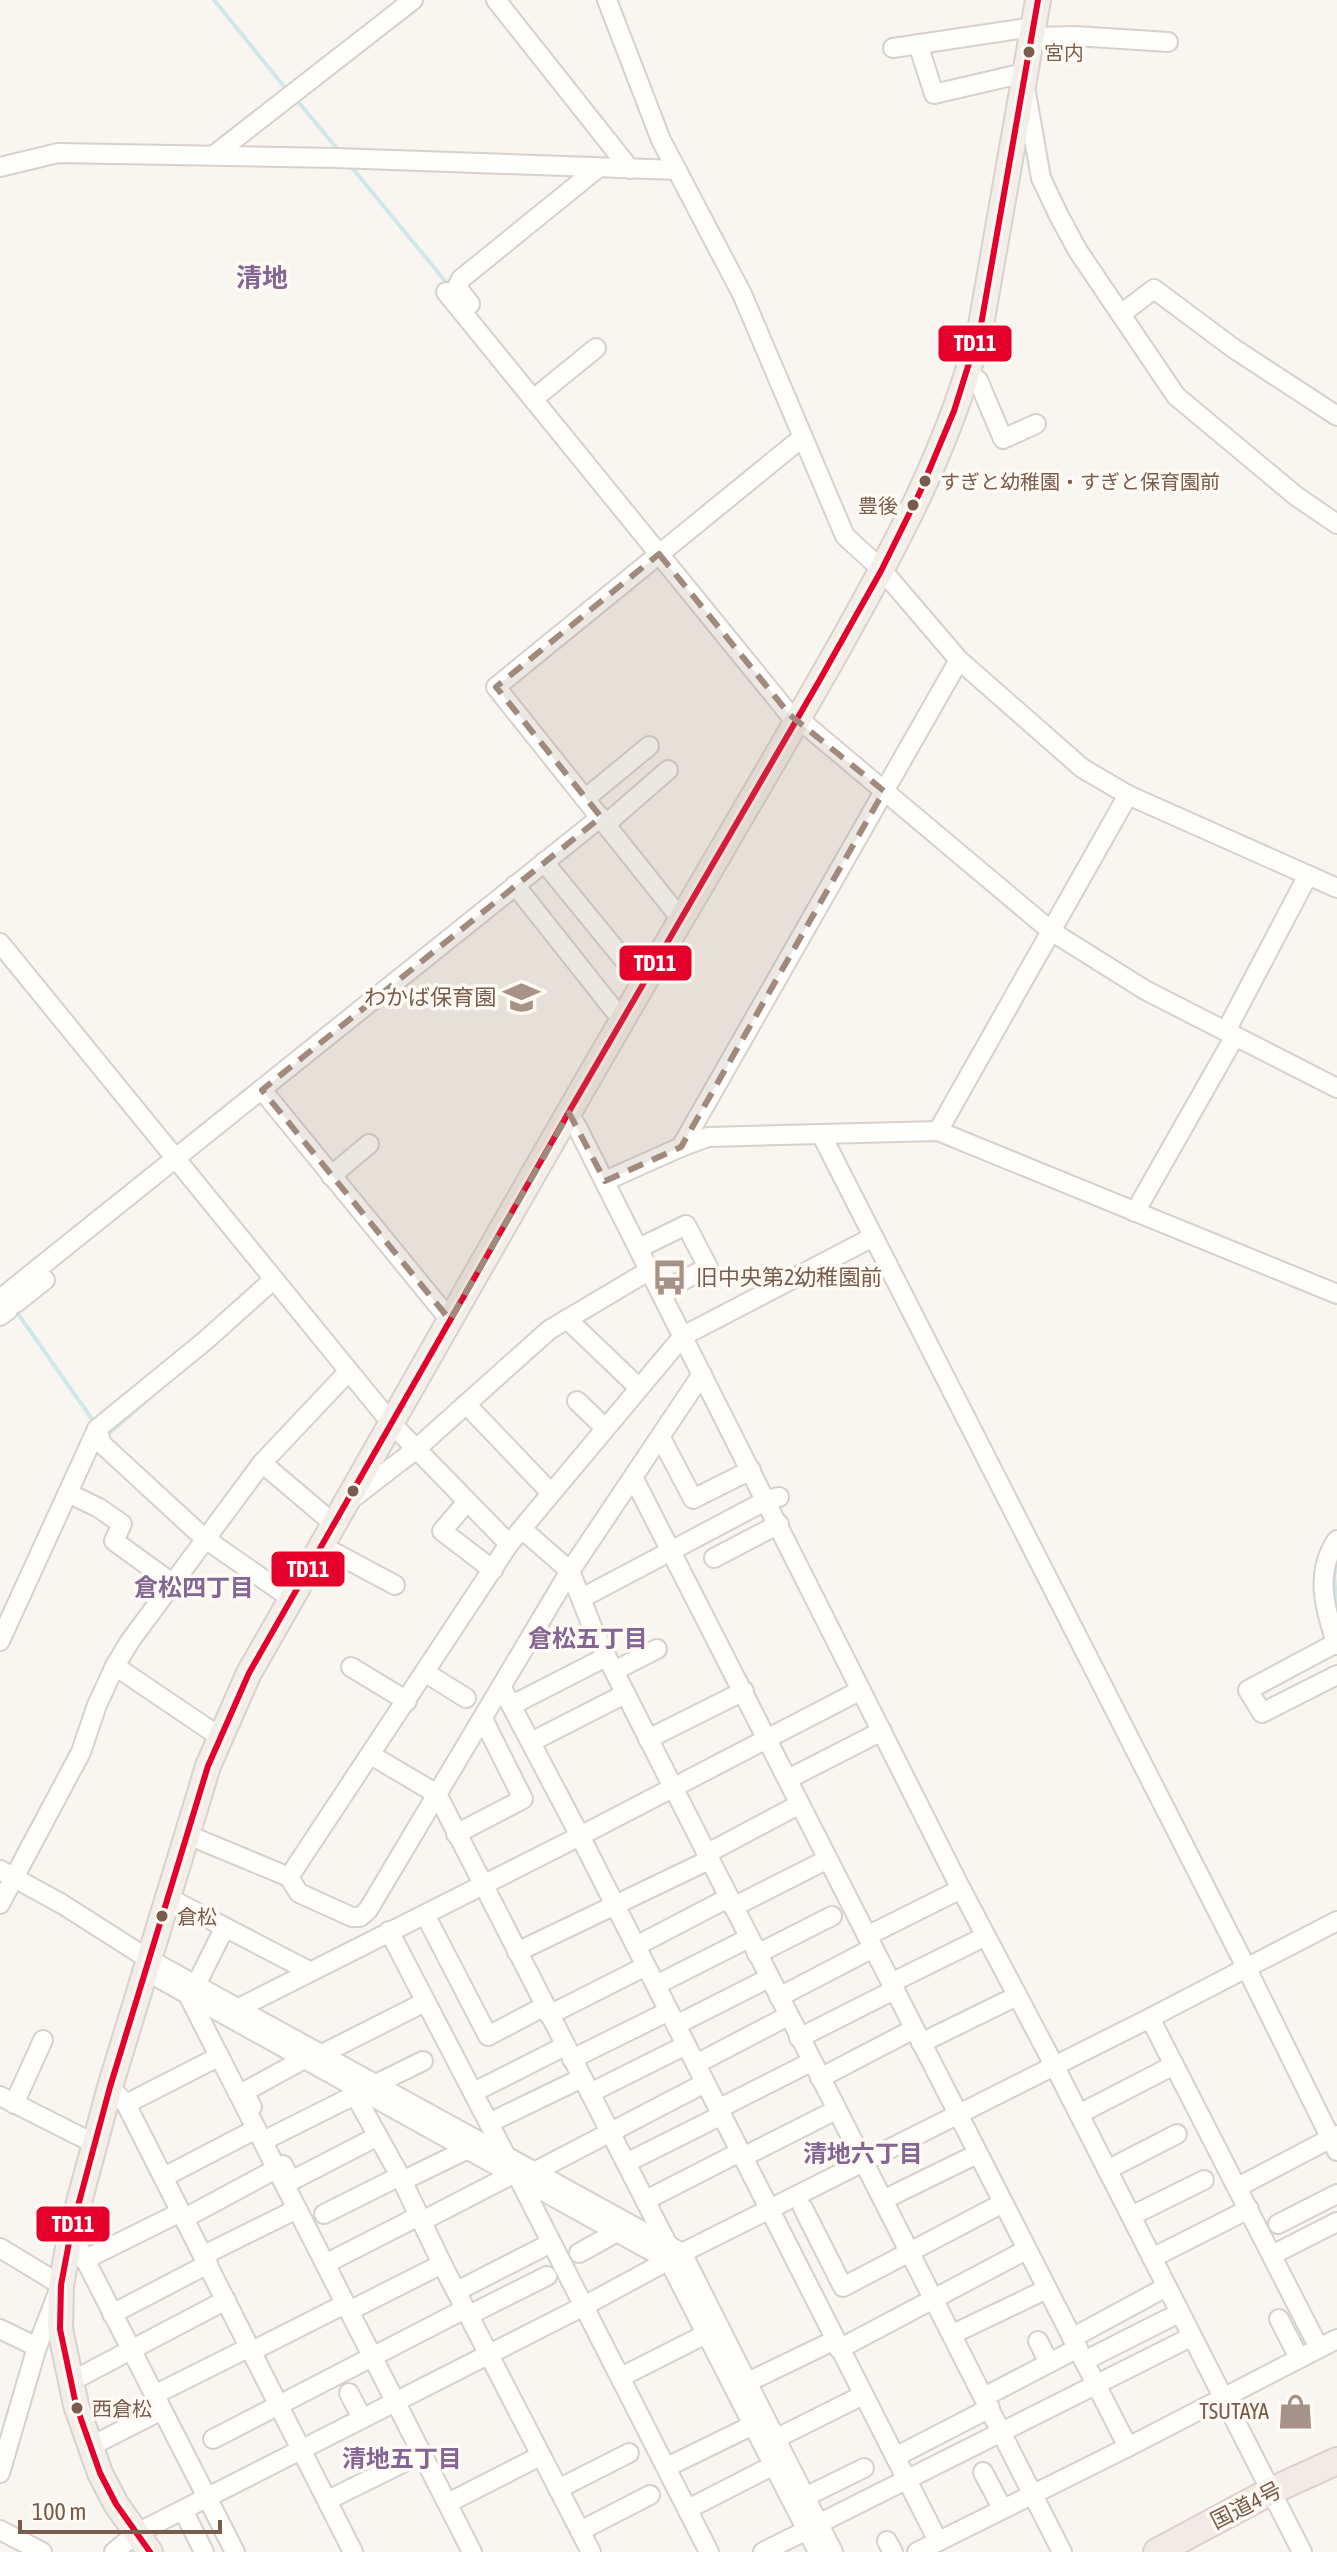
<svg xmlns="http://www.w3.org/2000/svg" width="1337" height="2552" font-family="'Asap Condensed','Noto Sans JP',sans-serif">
<rect width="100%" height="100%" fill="#f9f5f0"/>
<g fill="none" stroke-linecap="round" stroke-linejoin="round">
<g stroke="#d0e8ea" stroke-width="4">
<path d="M 214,0 L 287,90"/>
<path d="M 296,99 L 339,151"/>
<path d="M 349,164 L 450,287"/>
<path d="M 14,1308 L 94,1422"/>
<path d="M 106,1436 L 169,1381"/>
<path d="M 1337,1567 L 1334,1575 L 1337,1613"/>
</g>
<defs>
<g id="minor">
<path d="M 496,0 L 630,169"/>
<path d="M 607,0 L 661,140 L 742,294 L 845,536 L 882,570 L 959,660 L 1082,768 L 1128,795 L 1337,888"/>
<path d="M 1031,37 L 1075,36 L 1168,42"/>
<path d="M 918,44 L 934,94 L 1024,73"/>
<path d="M 893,48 L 1033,27"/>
<path d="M 1026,93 L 1041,178 L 1059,216 L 1078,251 L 1176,396 L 1296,496 L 1337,524"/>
<path d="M 214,155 L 413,0"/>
<path d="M 0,167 L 58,153 L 336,158 L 677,170"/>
<path d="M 446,292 L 790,715 L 807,726 L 1051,931 L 1145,990 L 1337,1088"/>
<path d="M 470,304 L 457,287 L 461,279 L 598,168"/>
<path d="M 1121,314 L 1154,289 L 1233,348 L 1337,416"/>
<path d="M 967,376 L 978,380 L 1003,439 L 1036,424"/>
<path d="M 542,392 L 596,348"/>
<path d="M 586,798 L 649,746"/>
<path d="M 606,824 L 668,770"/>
<path d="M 544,862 L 643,983"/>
<path d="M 515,885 L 622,1020"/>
<path d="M 681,919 L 496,687 L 803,437"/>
<path d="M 0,943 L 392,1424 L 509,1544"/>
<path d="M 1226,1031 L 1308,875"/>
<path d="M 262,1090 L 450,1320"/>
<path d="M 568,1116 L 576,1125 L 961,1889 L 1054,2065 L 1302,2552"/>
<path d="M 938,1131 L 1128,795"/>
<path d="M 821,1134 L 1246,1967 L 1337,2151"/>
<path d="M 681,1147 L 959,660"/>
<path d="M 331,1176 L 369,1144"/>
<path d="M 605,1181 L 681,1147 L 708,1137 L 938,1131 L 1337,1294"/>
<path d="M 1135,1212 L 1235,1036"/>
<path d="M 639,1248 L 686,1225 L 708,1267 L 661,1292"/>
<path d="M 0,1299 L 601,817"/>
<path d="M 16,1303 L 45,1280"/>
<path d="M 0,1316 L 8,1310"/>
<path d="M 567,1319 L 638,1387"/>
<path d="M 577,1401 L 605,1428"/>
<path d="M 466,1404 L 551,1493"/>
<path d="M 97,1429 L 102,1444 L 204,1538 L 292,1599"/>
<path d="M 661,1438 L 693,1499 L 751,1470"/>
<path d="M 262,1463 L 334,1524"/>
<path d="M 634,1479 L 1128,2447"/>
<path d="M 68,1493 L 99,1508 L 122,1524 L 114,1541 L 172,1583"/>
<path d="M 354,1497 L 415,1450 L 549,1330 L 650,1270"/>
<path d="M 466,1503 L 442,1531 L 493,1570"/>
<path d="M 522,1529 L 570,1571 L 595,1634 L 614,1671 L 1062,2552"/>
<path d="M 1337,1540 C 1314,1573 1325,1610 1337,1645"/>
<path d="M 322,1546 L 395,1585"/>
<path d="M 714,1558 L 779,1524"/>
<path d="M 582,1598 L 767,1500 L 779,1497"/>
<path d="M 0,1641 L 97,1429 L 206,1340 L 273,1280"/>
<path d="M 1336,1643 L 1248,1690 L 1262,1713 L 1337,1675"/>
<path d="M 115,1666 L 220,1737"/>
<path d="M 351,1667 L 407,1701"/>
<path d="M 614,1671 L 657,1649"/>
<path d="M 426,1673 L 466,1698"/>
<path d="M 502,1688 L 580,1836 L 938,2541"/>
<path d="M 512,1705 L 606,1657"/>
<path d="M 648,1739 L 744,1691"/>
<path d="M 531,1742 L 625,1694"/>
<path d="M 371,1755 L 437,1794 L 668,2245"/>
<path d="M 788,1779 L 882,1731"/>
<path d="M 456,1834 L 523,1799 L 483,1719"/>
<path d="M 188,1835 L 289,1877 L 509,1544 L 683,1336 L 873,1237"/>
<path d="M 706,1854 L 800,1804"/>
<path d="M 0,1870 L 62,1904 L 150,1960 L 682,2253 L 1150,2018 L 1337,1921"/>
<path d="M 289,1877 L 299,1893 L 352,1917 L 360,1917 L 368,1910 L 570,1571 L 702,1374"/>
<path d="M 169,1898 L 309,1971"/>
<path d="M 0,1904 L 81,1752 L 97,1705 L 115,1666 L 130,1641 L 262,1463 L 348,1372"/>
<path d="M 733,1907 L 828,1859"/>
<path d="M 430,1924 L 488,2036 L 545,2006"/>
<path d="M 389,1931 L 506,2156"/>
<path d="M 867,1936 L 961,1889"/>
<path d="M 636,1946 L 728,1898"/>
<path d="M 517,1952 L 709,1860"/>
<path d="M 757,1954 L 832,1916"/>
<path d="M 153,1975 L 669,2261 L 818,2552"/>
<path d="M 891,1983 L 986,1936"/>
<path d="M 196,1985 L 224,1929"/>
<path d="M 656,1985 L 749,1938"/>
<path d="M 188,1995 L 472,2552"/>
<path d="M 779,1997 L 873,1948"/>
<path d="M 239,2008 L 580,1836 L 861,1690"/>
<path d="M 549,2015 L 646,1966"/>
<path d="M 1150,2018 L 1319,2348"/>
<path d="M 676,2025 L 769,1978"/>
<path d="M 799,2038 L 894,1990"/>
<path d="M 921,2043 L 1017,1996"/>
<path d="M 322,2054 L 425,2002"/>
<path d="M 572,2059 L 669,2011"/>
<path d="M 696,2064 L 788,2016"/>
<path d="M 820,2078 L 914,2029"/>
<path d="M 376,2084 L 423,2061"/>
<path d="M 110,2087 L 126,2104 L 353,2552"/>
<path d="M 360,2090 L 355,2095 L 400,2176 L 442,2264 L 591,2552"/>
<path d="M 474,2092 L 565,2046"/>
<path d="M 590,2093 L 686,2045"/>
<path d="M 0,2096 L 95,2144"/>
<path d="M 14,2104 L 43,2040"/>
<path d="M 126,2104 L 218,2057"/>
<path d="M 252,2107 L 244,2092 L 304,2059"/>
<path d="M 718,2109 L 811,2062"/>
<path d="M 1079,2114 L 1174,2065"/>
<path d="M 489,2123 L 582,2078"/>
<path d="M 269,2138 L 355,2095"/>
<path d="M 743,2157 L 836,2110"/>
<path d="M 626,2163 L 722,2115"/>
<path d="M 283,2165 L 291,2181 L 378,2136"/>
<path d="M 1107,2170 L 1177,2134"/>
<path d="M 534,2172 L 705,2083"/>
<path d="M 164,2177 L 256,2129"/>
<path d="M 518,2177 L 709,2552"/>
<path d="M 402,2181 L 466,2150"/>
<path d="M 1238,2187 L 1337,2135"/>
<path d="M 646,2200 L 740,2152"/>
<path d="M 883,2200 L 977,2154"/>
<path d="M 803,2208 L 843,2287 L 1003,2203"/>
<path d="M 324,2214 L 400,2176"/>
<path d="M 1131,2216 L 1204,2180"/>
<path d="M 185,2218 L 276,2169"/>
<path d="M 422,2221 L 513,2174"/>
<path d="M 1278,2224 L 1337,2194"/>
<path d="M 71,2232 L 235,2552"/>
<path d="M 0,2248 L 61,2285 L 37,2347 L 0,2473"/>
<path d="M 579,2253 L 617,2232"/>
<path d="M 204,2255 L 297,2209"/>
<path d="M 1272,2255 L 1337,2222"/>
<path d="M 1152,2258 L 1249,2209"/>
<path d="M 84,2260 L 181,2212"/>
<path d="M 325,2264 L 419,2216"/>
<path d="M 457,2291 L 551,2243"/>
<path d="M 349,2311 L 442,2264"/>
<path d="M 112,2314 L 208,2264"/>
<path d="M 469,2315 L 547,2276"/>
<path d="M 1279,2319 L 1299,2358"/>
<path d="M 0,2329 L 37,2347"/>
<path d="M 953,2334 L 1047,2289"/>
<path d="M 1072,2338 L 1166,2287"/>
<path d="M 1038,2341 L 1049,2363"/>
<path d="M 839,2349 L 1026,2250"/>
<path d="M 252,2351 L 345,2304"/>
<path d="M 1084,2361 L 1179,2313"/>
<path d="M 621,2377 L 706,2334"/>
<path d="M 70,2382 L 226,2300"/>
<path d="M 746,2383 L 835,2340"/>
<path d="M 349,2393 L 362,2418"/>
<path d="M 154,2395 L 250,2347"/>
<path d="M 984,2397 L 1078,2348"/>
<path d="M 213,2439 L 465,2309"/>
<path d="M 775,2439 L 863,2395"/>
<path d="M 91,2446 L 162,2410"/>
<path d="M 895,2457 L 990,2408"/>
<path d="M 667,2467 L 753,2425"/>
<path d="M 983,2472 L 1002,2508"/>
<path d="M 558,2489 L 629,2453"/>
<path d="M 805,2497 L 864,2468"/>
<path d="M 328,2500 L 421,2454"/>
<path d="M 448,2503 L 540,2456"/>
<path d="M 688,2509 L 774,2465"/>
<path d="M 183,2510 L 204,2552"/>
<path d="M 818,2524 L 1191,2337"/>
<path d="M 0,2530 L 42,2552"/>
<path d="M 580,2531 L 650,2495"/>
<path d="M 887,2541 L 893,2552"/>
<path d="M 114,2552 L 137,2533 L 584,2306 L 682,2253 L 833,2552"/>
<path d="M 763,2552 L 807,2530"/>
<path d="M 917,2552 L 1128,2447 L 1337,2339"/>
</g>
<path id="major" d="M 150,2552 L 116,2504 L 100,2473 L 76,2405 L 60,2329 L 61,2285 L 71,2232 L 110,2087 L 199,1796 L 208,1766 L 249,1673 C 392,1423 533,1171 679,923 C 732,832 786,741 838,649 C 897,544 951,444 981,325 L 1038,0"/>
<path id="highway" d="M 1157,2552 L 1271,2491 L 1337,2461"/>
</defs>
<use href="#minor" stroke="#d7d1cb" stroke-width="22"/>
<use href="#major" stroke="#dad1cc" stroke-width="28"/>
<use href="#highway" stroke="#dad1cc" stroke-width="30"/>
<use href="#minor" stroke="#fefefd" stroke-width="18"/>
<use href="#major" stroke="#f3eee8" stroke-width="24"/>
<use href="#highway" stroke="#f2eae7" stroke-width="26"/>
<defs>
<path id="bus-1" d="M 150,2552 L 116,2504 L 100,2473 L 76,2405 L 60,2329 L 61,2285 L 71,2232 L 110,2087 L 208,1766 L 249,1673 L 570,1110 L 818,683 L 881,571 L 920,492 L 954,411 L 981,325 L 1038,0"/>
</defs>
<use href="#bus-1" stroke="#fffaf3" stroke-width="12"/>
<use href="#bus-1" stroke="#e4002b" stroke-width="6"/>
</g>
<path fill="#9f8a7d" fill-opacity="0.2" stroke="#9f8a7d" stroke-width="6" stroke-dasharray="16 10" stroke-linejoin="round" d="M 659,554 L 790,715 L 884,791 L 681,1147 L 605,1181 L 569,1113 L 450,1320 L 262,1090 L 601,817 L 496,687 Z"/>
<defs>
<symbol id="school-bare" viewBox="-9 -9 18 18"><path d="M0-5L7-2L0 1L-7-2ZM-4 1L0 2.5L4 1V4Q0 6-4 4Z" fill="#a69286" stroke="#fffaf3" stroke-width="2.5" paint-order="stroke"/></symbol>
<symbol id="bus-bare" viewBox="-9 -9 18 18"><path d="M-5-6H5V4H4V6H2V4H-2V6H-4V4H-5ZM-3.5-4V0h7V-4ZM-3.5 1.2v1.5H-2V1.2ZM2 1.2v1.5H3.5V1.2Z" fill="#a69286" stroke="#fffaf3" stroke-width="2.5" paint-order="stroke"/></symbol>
<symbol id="shop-bare" viewBox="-9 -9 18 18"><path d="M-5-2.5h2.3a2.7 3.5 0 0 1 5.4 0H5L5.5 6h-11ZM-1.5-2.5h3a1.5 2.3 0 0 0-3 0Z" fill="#a69286" stroke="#fffaf3" stroke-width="2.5" paint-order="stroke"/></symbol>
</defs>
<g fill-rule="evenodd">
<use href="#school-bare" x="496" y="972" width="51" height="51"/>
<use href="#bus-bare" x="644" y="1252" width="51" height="51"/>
<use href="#shop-bare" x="1270" y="2386" width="51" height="51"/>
</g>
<g fill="#7a5c4d" stroke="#fffaf3" stroke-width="3">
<circle cx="1029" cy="52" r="7"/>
<circle cx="925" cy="481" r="7"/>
<circle cx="913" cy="505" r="7"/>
<circle cx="353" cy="1491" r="7"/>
<circle cx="162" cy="1916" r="7"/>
<circle cx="77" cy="2408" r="7"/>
</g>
<g text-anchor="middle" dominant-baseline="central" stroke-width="7" stroke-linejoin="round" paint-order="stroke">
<g font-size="20" fill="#7a5c4d" stroke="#fffaf3" text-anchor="start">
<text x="1044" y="52">宮内</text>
<text x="940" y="481">すぎと幼稚園・すぎと保育園前</text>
<text x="898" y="505" text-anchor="end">豊後</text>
<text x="177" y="1916">倉松</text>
<text x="92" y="2408">西倉松</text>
</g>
<g font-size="22" fill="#7a5c4d" stroke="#fffaf3" text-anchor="end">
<text x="496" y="997">わかば保育園</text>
<text x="696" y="1277" text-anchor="start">旧中央第2幼稚園前</text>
<text x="1269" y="2411">TSUTAYA</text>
</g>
<g font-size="22" fill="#7a5c4d" stroke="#fffaf3">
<text transform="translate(1246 2505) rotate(-27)">国道4号</text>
</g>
<g font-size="24" font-weight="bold" fill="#846695" stroke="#fffaf3">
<text x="194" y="1587">倉松四丁目</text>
<text x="588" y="1638">倉松五丁目</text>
<text x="863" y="2153">清地六丁目</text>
<text x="402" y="2458">清地五丁目</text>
</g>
<g font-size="26" font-weight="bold" fill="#846695" stroke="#fffaf3">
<text x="262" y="278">清地</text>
</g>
</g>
<g stroke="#fffaf3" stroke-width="3">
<rect x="937" y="324" width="76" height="39" rx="8" fill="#e4002b"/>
<rect x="618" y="944" width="75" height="38" rx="8" fill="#e4002b"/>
<rect x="270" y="1550" width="76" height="38" rx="8" fill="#e4002b"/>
<rect x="35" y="2205" width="76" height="38" rx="8" fill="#e4002b"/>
</g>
<g font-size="22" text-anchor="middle" font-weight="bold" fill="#fff">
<text x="975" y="351">TD11</text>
<text x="655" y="971">TD11</text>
<text x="308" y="1577">TD11</text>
<text x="73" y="2232">TD11</text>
</g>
<path d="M20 2520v12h200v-12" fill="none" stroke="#7a5c4d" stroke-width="4"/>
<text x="32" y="2520" font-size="24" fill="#7a5c4d" stroke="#fffaf3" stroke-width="6" paint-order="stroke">100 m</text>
</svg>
